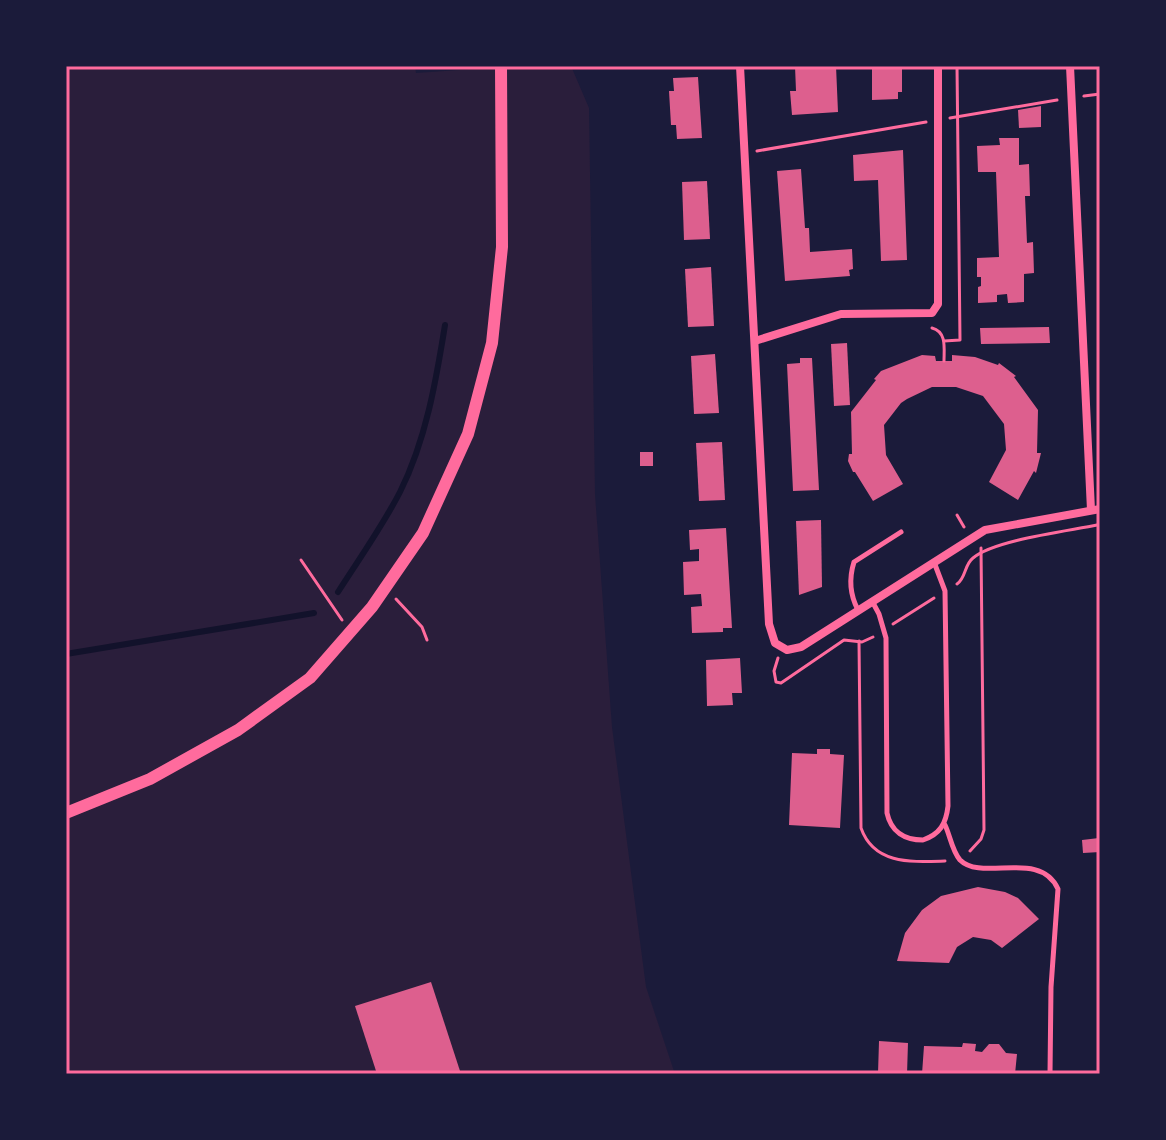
<svg xmlns="http://www.w3.org/2000/svg" width="1166" height="1140" font-family="Manrope,sans-serif">
<rect width="100%" height="100%" fill="#1b1b3a"/>
<path fill="#2a1e3b" d="M 66,66 L 415,66 L 416,73 L 516,66 L 571,66 L 589,108 L 595,494 L 612,727 L 646,987 L 675,1074 L 66,1074 Z"/>
<g fill="none" stroke-linecap="round" stroke-linejoin="round">
<g stroke="#12122b" stroke-width="6">
<path d="M 338,592 C 359,559 382,527 400,492 C 426,440 436,381 445,325"/>
<path d="M 66,654 L 314,613"/>
</g>
</g>
<g fill="#dd5f8e">
<path d="M 795,66 L 836,66 L 838,112 L 792,115 L 790,91 L 796,91 Z"/>
<path d="M 872,66 L 902,66 L 902,92 L 898,92 L 898,99 L 872,100 Z"/>
<path d="M 698,77 L 702,138 L 677,139 L 676,125 L 671,125 L 669,91 L 674,91 L 673,78 Z"/>
<path d="M 1041,106 L 1041,127 L 1019,128 L 1018,110 Z"/>
<path d="M 999,138 L 1019,138 L 1019,165 L 1029,164 L 1030,196 L 1025,196 L 1027,243 L 1033,242 L 1034,273 L 1024,274 L 1024,302 L 1008,303 L 1007,294 L 997,295 L 997,302 L 978,303 L 978,287 L 981,286 L 981,277 L 977,277 L 977,258 L 999,257 L 996,172 L 978,172 L 977,146 L 1000,145 Z"/>
<path d="M 903,150 L 907,260 L 881,261 L 878,180 L 854,181 L 853,155 Z"/>
<path d="M 801,169 L 805,228 L 809,228 L 810,252 L 852,249 L 853,269 L 849,270 L 850,276 L 785,281 L 777,171 Z"/>
<path d="M 707,181 L 710,239 L 684,240 L 682,182 Z"/>
<path d="M 711,267 L 714,326 L 688,327 L 685,269 Z"/>
<path d="M 1049,327 L 1050,343 L 981,344 L 980,328 Z"/>
<path d="M 847,343 L 850,405 L 834,406 L 831,344 Z"/>
<path d="M 715,354 L 719,413 L 694,414 L 691,356 Z"/>
<path d="M 922,355 L 935,356 L 936,361 L 952,361 L 952,355 L 975,357 L 998,365 L 999,363 L 1016,376 L 1014,377 L 1038,410 L 1037,453 L 1041,453 L 1036,473 L 1034,471 L 1018,500 L 989,482 L 1006,450 L 1004,424 L 983,396 L 956,387 L 932,387 L 907,399 L 901,403 L 884,425 L 886,455 L 903,484 L 873,501 L 855,472 L 853,472 L 848,461 L 849,454 L 852,454 L 851,412 L 876,380 L 874,379 L 881,371 Z"/>
<path d="M 800,358 L 812,358 L 819,490 L 793,491 L 787,364 L 800,363 Z"/>
<path d="M 722,442 L 725,500 L 699,501 L 696,443 Z"/>
<rect x="640" y="452" width="13" height="14"/>
<path d="M 821,520 L 822,587 L 799,595 L 796,521 Z"/>
<path d="M 726,528 L 732,628 L 723,628 L 723,632 L 692,633 L 691,607 L 702,606 L 701,594 L 684,595 L 683,562 L 699,561 L 699,549 L 690,550 L 689,530 Z"/>
<path d="M 740,658 L 742,693 L 732,693 L 733,705 L 707,706 L 706,660 Z"/>
<path d="M 817,749 L 830,749 L 830,754 L 844,755 L 840,828 L 789,825 L 792,753 L 817,754 Z"/>
<path d="M 1099,838 L 1100,852 L 1083,853 L 1082,840 Z"/>
<path d="M 978,887 L 1005,892 L 1018,898 L 1039,919 L 1002,948 L 991,940 L 973,937 L 957,947 L 949,963 L 897,961 L 905,933 L 922,910 L 941,896 Z"/>
<path d="M 431,982 L 461,1074 L 377,1074 L 355,1006 Z"/>
<path d="M 879,1041 L 908,1043 L 907,1074 L 878,1074 Z"/>
<path d="M 963,1043 L 976,1044 L 975,1051 L 982,1052 L 989,1044 L 999,1044 L 1006,1053 L 1017,1054 L 1015,1074 L 922,1074 L 924,1046 L 962,1047 Z"/>
</g>
<g fill="none" stroke-linecap="round" stroke-linejoin="round">
<g stroke="#ff6b9d" stroke-width="3">
<path d="M 1084,96 L 1100,94"/>
<path d="M 950,118 L 1057,100"/>
<path d="M 757,151 L 926,122"/>
<path d="M 932,328 C 947,332 944,348 944,361"/>
<path d="M 944,341 L 960,340 L 957,66"/>
<path d="M 957,515 L 964,527"/>
<path d="M 301,560 L 342,620"/>
<path d="M 957,584 C 966,578 964,565 973,558 C 994,540 1068,531 1097,525"/>
<path d="M 396,599 L 422,627 L 427,640"/>
<path d="M 893,624 L 934,598"/>
<path d="M 859,641 L 861,828 C 874,865 912,862 945,861"/>
<path d="M 778,658 L 774,671 L 776,682 L 781,683 L 844,640 L 862,642 L 873,637"/>
<path d="M 970,851 L 981,839 L 984,830 L 981,548"/>
</g>
<g stroke="#ff6b9d" stroke-width="5">
<path d="M 872,601 L 879,614 L 886,638 L 887,813 C 891,832 905,840 923,840 C 940,834 946,824 948,806 L 945,591 L 934,562"/>
<path d="M 858,610 C 850,595 849,578 854,562 L 901,532"/>
<path d="M 945,825 C 950,835 952,851 960,860 C 982,882 1040,849 1058,889 L 1051,987 L 1050,1074"/>
</g>
<g stroke="#ff6b9d" stroke-width="8">
<path d="M 740,66 L 769,624 L 775,643 L 787,650 L 801,647 L 985,530 L 1100,509"/>
<path d="M 1070,66 L 1091,510"/>
<path d="M 755,341 L 841,314 L 932,313 L 938,304 L 938,66"/>
</g>
<path stroke="#ff6b9d" stroke-width="12" d="M 66,813 L 150,779 L 238,730 L 310,678 L 372,607 L 423,533 L 468,434 L 492,343 L 502,247 L 501,66"/>
</g>
<rect width="1166" height="1140" fill="none" stroke="#1b1b3a" stroke-width="136"/>
<rect x="68" y="68" width="1030" height="1004" fill="none" stroke="#ff6b9d" stroke-width="3"/>
</svg>
